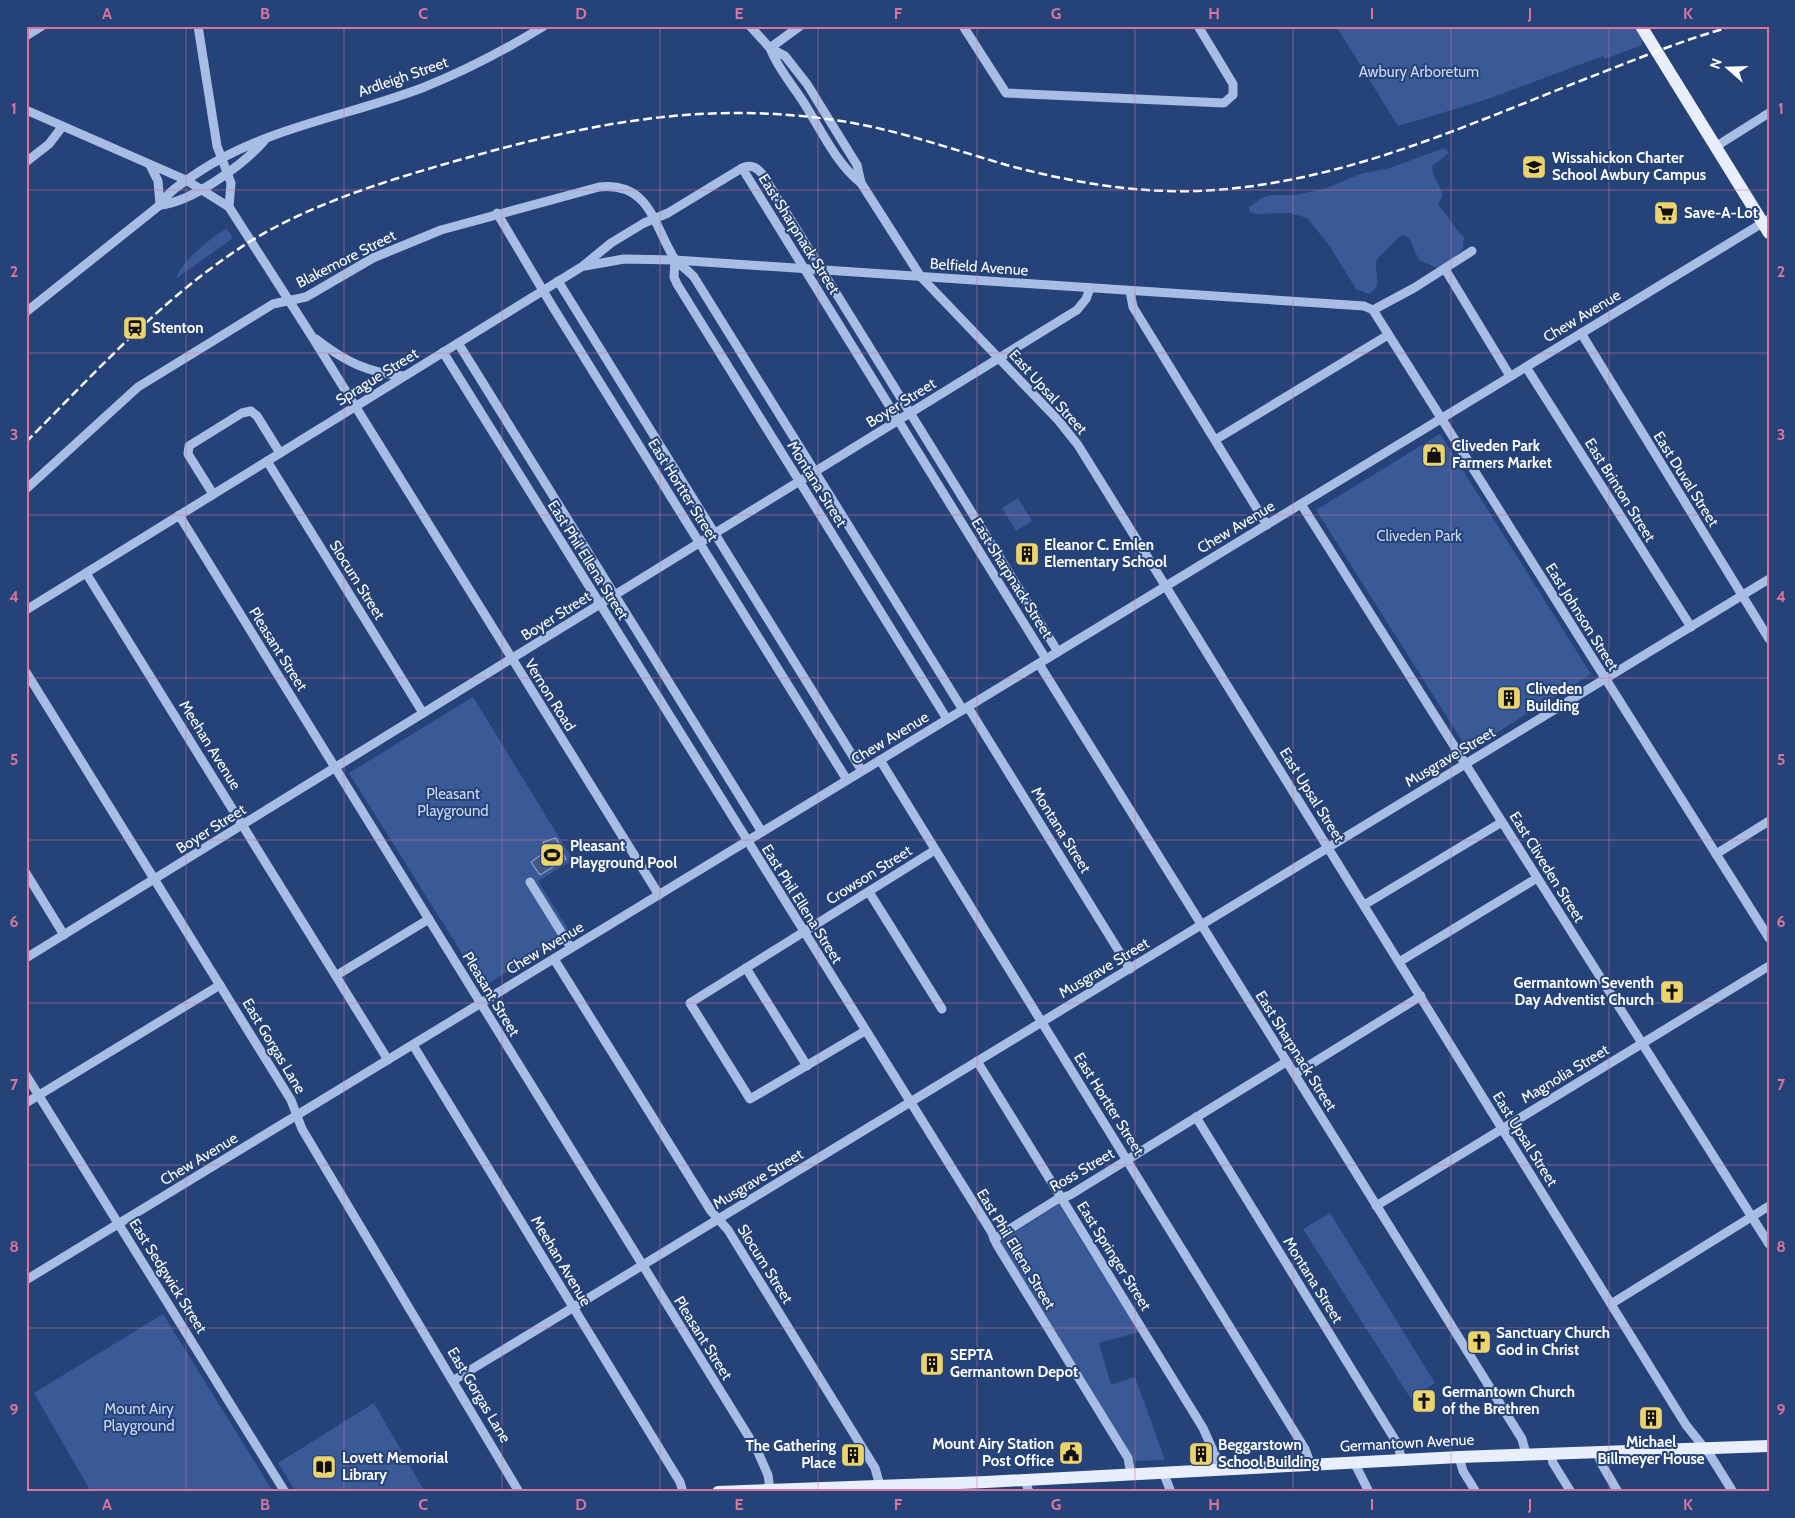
<svg xmlns="http://www.w3.org/2000/svg" width="1795" height="1518" font-family="Cabin,sans-serif">
<rect width="100%" height="100%" fill="#254279"/>
<g fill="#395a97">
<path d="M 1336,26 L 1646,26 L 1642,45 L 1605,59 L 1603,56 L 1482,101 L 1398,126 Z"/>
<path d="M 1444,148 L 1449,153 L 1432,166 L 1433,174 L 1443,194 L 1438,204 C 1448,215 1453,227 1464,237 L 1463,249 L 1444,267 L 1437,268 L 1419,260 L 1409,238 L 1403,235 L 1400,236 L 1377,259 C 1373,272 1384,285 1369,294 L 1356,289 L 1329,245 L 1307,218 L 1290,213 L 1255,214 L 1249,211 L 1249,207 L 1262,198 L 1272,195 L 1296,195 L 1324,189 L 1363,173 L 1387,169 Z"/>
<path d="M 227,229 L 233,238 L 177,278 C 177,266 215,233 227,229 Z"/>
<path d="M 1440,434 L 1591,674 L 1472,748 L 1466,747 L 1316,510 Z"/>
<path d="M 1018,498 L 1032,521 L 1016,531 L 1002,508 Z"/>
<path d="M 473,697 L 573,860 L 538,881 L 570,932 L 483,987 L 349,773 Z"/>
<path d="M 1059,1204 L 1139,1332 L 1099,1343 L 1111,1385 L 1135,1377 L 1165,1460 L 1134,1461 L 1001,1243 L 1002,1240 Z"/>
<path d="M 1330,1213 L 1435,1383 L 1411,1399 L 1303,1229 Z"/>
<path d="M 163,1314 L 269,1485 L 273,1492 L 91,1492 L 34,1393 Z"/>
<path d="M 374,1403 L 425,1492 L 296,1492 L 278,1463 Z"/>
</g>
<path fill="#455a83" stroke="#9db7e4" d="M 556,838 L 566,859 L 540,875 L 531,862 L 545,852 L 543,842 Z"/>
<g fill="none" stroke-linecap="round" stroke-linejoin="round">
<g stroke="#a8bde3" stroke-width="9">
<path d="M 198,26 L 217,146 L 231,183 L 229,207"/>
<path d="M 750,26 L 770,48 L 785,56 L 807,84 L 857,165 L 861,183 L 921,277 L 1058,420 L 1078,445 L 1686,1425 L 1710,1455 L 1733,1492"/>
<path d="M 963,26 L 1006,93 L 1224,103 L 1233,95 L 1233,84 L 1198,26"/>
<path d="M 26,36 L 42,26"/>
<path d="M 770,48 C 778,69 792,84 804,103 C 821,130 836,163 861,183"/>
<path d="M 770,48 L 800,26"/>
<path d="M 26,110 L 186,180 L 229,207 L 311,335 L 659,895"/>
<path d="M 1715,147 L 1769,113"/>
<path d="M 26,162 L 49,144 L 62,127"/>
<path d="M 150,165 L 158,181 L 160,205"/>
<path d="M 742,168 L 1046,659"/>
<path d="M 160,205 C 192,202 243,165 264,141"/>
<path d="M 497,213 L 551,304 L 847,780"/>
<path d="M 675,260 L 674,277 L 677,284 L 947,719"/>
<path d="M 585,266 L 624,259 L 675,260 L 1364,306 L 1373,310"/>
<path d="M 1445,269 L 1510,376"/>
<path d="M 558,281 L 862,771"/>
<path d="M 1130,291 L 1133,307 L 1267,525"/>
<path d="M 1373,310 L 1769,938"/>
<path d="M 1373,310 L 1414,288 L 1472,251"/>
<path d="M 26,312 L 160,205 C 169,191 182,183 197,173 C 267,127 345,117 422,88 C 465,71 505,50 544,26"/>
<path d="M 1581,333 L 1769,639"/>
<path d="M 316,339 C 344,361 368,373 404,376"/>
<path d="M 458,343 L 762,832"/>
<path d="M 443,352 L 991,1231 L 997,1245 L 1128,1458 L 1131,1474"/>
<path d="M 1526,367 L 1691,627"/>
<path d="M 1215,440 L 1388,335"/>
<path d="M 267,461 L 423,713"/>
<path d="M 26,489 L 138,387 L 273,304 L 306,297 L 373,258 L 441,230 L 599,187 C 650,182 653,224 674,258 C 679,265 688,270 694,277 L 963,710"/>
<path d="M 213,494 L 188,454 L 189,446 L 192,444 L 242,413 L 251,411 L 257,416 L 280,453"/>
<path d="M 1301,504 L 1769,1244"/>
<path d="M 179,515 L 757,1450 L 768,1475 L 770,1490"/>
<path d="M 86,573 L 388,1060"/>
<path d="M 26,610 L 583,266 L 611,243 L 644,223 L 668,213 L 742,168 C 751,164 757,167 763,175 L 1058,652"/>
<path d="M 1039,664 L 1522,1439 L 1526,1454"/>
<path d="M 26,672 L 291,1100 L 302,1129 L 519,1492"/>
<path d="M 968,707 L 1130,969"/>
<path d="M 880,760 L 1305,1449 L 1311,1465"/>
<path d="M 1716,854 L 1769,821"/>
<path d="M 26,873 L 64,935"/>
<path d="M 530,882 L 571,948"/>
<path d="M 869,892 L 942,1009"/>
<path d="M 1364,905 L 1502,822"/>
<path d="M 26,958 L 1077,310 L 1086,299 L 1090,288"/>
<path d="M 554,959 L 711,1211 L 728,1230 L 875,1468 L 880,1486"/>
<path d="M 1399,962 L 1537,878"/>
<path d="M 746,968 L 807,1066"/>
<path d="M 337,975 L 429,919"/>
<path d="M 865,1031 L 750,1099 L 690,1003 L 935,850"/>
<path d="M 413,1045 L 680,1482 L 683,1492"/>
<path d="M 977,1061 L 1203,1428 L 1216,1457 L 1218,1470"/>
<path d="M 1295,1074 L 1421,996"/>
<path d="M 26,1075 L 285,1492"/>
<path d="M 26,1103 L 220,985"/>
<path d="M 1196,1117 L 1397,1443 L 1402,1460"/>
<path d="M 1376,1206 L 1769,966"/>
<path d="M 994,1239 L 1056,1200 L 1070,1195 L 1286,1062"/>
<path d="M 26,1280 L 1769,219"/>
<path d="M 1611,1304 L 1769,1206"/>
<path d="M 454,1380 L 1769,579"/>
<path d="M 1597,1451 L 1601,1463 L 1618,1492"/>
<path d="M 1551,1453 L 1553,1463 L 1571,1492"/>
<path d="M 1459,1457 L 1463,1471 L 1476,1492"/>
<path d="M 1354,1462 L 1369,1492"/>
<path d="M 1163,1472 L 1171,1492"/>
<path d="M 1025,1480 L 1029,1492"/>
</g>
<g stroke="#e8eefc" stroke-width="12">
<path d="M 1641,26 L 1769,233"/>
<path d="M 718,1492 L 986,1482 L 1459,1457 L 1769,1446"/>
</g>
<path stroke="#fff" stroke-width="2.5" stroke-dasharray="9 4" stroke-linecap="butt" d="M 26,442 C 96,372 162,298 246,244 C 308,205 382,182 452,162 C 589,123 710,98 853,123 C 908,133 960,152 1014,167 C 1079,184 1148,195 1215,190 C 1355,180 1482,118 1611,69 C 1652,53 1692,37 1734,26"/>
</g>
<path fill="none" stroke="#da749d" stroke-width="1" stroke-opacity="0.55" d="M 186,26 L 186,1492M 344,26 L 344,1492M 502,26 L 502,1492M 660,26 L 660,1492M 818,26 L 818,1492M 977,26 L 977,1492M 1135,26 L 1135,1492M 1293,26 L 1293,1492M 1451,26 L 1451,1492M 1609,26 L 1609,1492M 26,190 L 1769,190M 26,353 L 1769,353M 26,515 L 1769,515M 26,678 L 1769,678M 26,840 L 1769,840M 26,1003 L 1769,1003M 26,1165 L 1769,1165M 26,1328 L 1769,1328"/>
<defs>
<symbol id="school-square" viewBox="-11 -11 22 22"><rect x="-9" y="-9" width="18" height="18" rx="4" fill="#ecd46d" stroke="#254279"/><path d="M0-5L7-2L0 1L-7-2ZM-4 1L0 2.5L4 1V4Q0 6-4 4Z" fill="#111"/></symbol>
<symbol id="supermarket-square" viewBox="-11 -11 22 22"><rect x="-9" y="-9" width="18" height="18" rx="4" fill="#ecd46d" stroke="#254279"/><path d="M-6-5.5h2.5l.6 2H6L4.5 2H-2.5L-4.4-4H-6ZM-1.5 3.2a1.3 1.3 0 1 0 .1 0ZM3 3.2a1.3 1.3 0 1 0 .1 0Z" fill="#111"/></symbol>
<symbol id="station-square" viewBox="-11 -11 22 22"><rect x="-9" y="-9" width="18" height="18" rx="4" fill="#ecd46d" stroke="#254279"/><path d="M-3-6H3Q5-6 5-4V2Q5 4 3 4L4.5 6H3L1.5 4h-3L-3 6H-4.5L-3 4Q-5 4-5 2V-4Q-5-6-3-6ZM-3.5-4v3h7v-3ZM-3.5 1v1.5H-2V1ZM2 1v1.5H3.5V1Z" fill="#111"/></symbol>
<symbol id="shop-square" viewBox="-11 -11 22 22"><rect x="-9" y="-9" width="18" height="18" rx="4" fill="#ecd46d" stroke="#254279"/><path d="M-5-2.5h2.3a2.7 3.5 0 0 1 5.4 0H5L5.5 6h-11ZM-1.5-2.5h3a1.5 2.3 0 0 0-3 0Z" fill="#111"/></symbol>
<symbol id="building-square" viewBox="-11 -11 22 22"><rect x="-9" y="-9" width="18" height="18" rx="4" fill="#ecd46d" stroke="#254279"/><path d="M-4-6H4V6H1V3H-1V6H-4ZM-2.5-4.3h1.7v1.8h-1.7ZM.8-4.3h1.7v1.8H.8ZM-2.5-1h1.7V.8h-1.7ZM.8-1h1.7V.8H.8Z" fill="#111"/></symbol>
<symbol id="stadium-square" viewBox="-11 -11 22 22"><rect x="-9" y="-9" width="18" height="18" rx="4" fill="#ecd46d" stroke="#254279"/><path d="M0-5a6.5 5 0 1 0 0 10a6.5 5 0 1 0 0-10ZM-3.5-1.8h7v3.6h-7Z" fill="#111"/></symbol>
<symbol id="church-square" viewBox="-11 -11 22 22"><rect x="-9" y="-9" width="18" height="18" rx="4" fill="#ecd46d" stroke="#254279"/><path d="M-1.2-6h2.4v3.5h3.3v2.4h-3.3V6h-2.4V-.1h-3.3v-2.4h3.3Z" fill="#111"/></symbol>
<symbol id="civic-square" viewBox="-11 -11 22 22"><rect x="-9" y="-9" width="18" height="18" rx="4" fill="#ecd46d" stroke="#254279"/><path d="M-.6-6.5H3V-4.5H.6V-3L4-1V1h2V6H-6V1h2V-1L-.6-3ZM-1.2 2.5V6h2.4V2.5Z" fill="#111"/></symbol>
<symbol id="library-square" viewBox="-11 -11 22 22"><rect x="-9" y="-9" width="18" height="18" rx="4" fill="#ecd46d" stroke="#254279"/><path d="M-6-4Q-3-5.5-.7-3.5V5Q-3 3-6 4ZM6-4Q3-5.5 .7-3.5V5Q3 3 6 4Z" fill="#111"/></symbol>
</defs>
<g fill-rule="evenodd">
<use href="#school-square" x="1520" y="153" width="28" height="28"/>
<use href="#supermarket-square" x="1652" y="199" width="28" height="28"/>
<use href="#station-square" x="121" y="314" width="28" height="28"/>
<use href="#shop-square" x="1420" y="441" width="28" height="28"/>
<use href="#building-square" x="1013" y="540" width="28" height="28"/>
<use href="#building-square" x="1495" y="684" width="28" height="28"/>
<use href="#stadium-square" x="538" y="841" width="28" height="28"/>
<use href="#church-square" x="1658" y="978" width="28" height="28"/>
<use href="#church-square" x="1465" y="1328" width="28" height="28"/>
<use href="#building-square" x="918" y="1350" width="28" height="28"/>
<use href="#church-square" x="1410" y="1387" width="28" height="28"/>
<use href="#building-square" x="1637" y="1404" width="28" height="28"/>
<use href="#civic-square" x="1057" y="1439" width="28" height="28"/>
<use href="#building-square" x="1187" y="1440" width="28" height="28"/>
<use href="#building-square" x="839" y="1441" width="28" height="28"/>
<use href="#library-square" x="310" y="1453" width="28" height="28"/>
</g>
<g text-anchor="middle" dominant-baseline="central" stroke-width="4" stroke-linejoin="round" paint-order="stroke">
<g font-size="15" fill="#cbd9f3" stroke="#254279">
<text x="1419" y="72">Awbury Arboretum</text>
<text x="1419" y="536">Cliveden Park</text>
<text x="453" y="794">Pleasant<tspan x="453" dy="17">Playground</tspan></text>
<text x="139" y="1409">Mount Airy<tspan x="139" dy="17">Playground</tspan></text>
</g>
<g font-size="15" fill="#fff" stroke="#254279">
<text transform="translate(403 77) rotate(-19)">Ardleigh Street</text>
<text transform="translate(799 234) rotate(58)">East Sharpnack Street</text>
<text transform="translate(346 259) rotate(-27)">Blakemore Street</text>
<text transform="translate(979 267) rotate(4)">Belfield Avenue</text>
<text transform="translate(1582 316) rotate(-31)">Chew Avenue</text>
<text transform="translate(377 377) rotate(-32)">Sprague Street</text>
<text transform="translate(1048 392) rotate(48)">East Upsal Street</text>
<text transform="translate(901 403) rotate(-32)">Boyer Street</text>
<text transform="translate(1686 479) rotate(58)">East Duval Street</text>
<text transform="translate(817 484) rotate(58)">Montana Street</text>
<text transform="translate(683 490) rotate(58)">East Hortter Street</text>
<text transform="translate(1620 490) rotate(58)">East Brinton Street</text>
<text transform="translate(1236 527) rotate(-31)">Chew Avenue</text>
<text transform="translate(588 560) rotate(58)">East Phil Ellena Street</text>
<text transform="translate(1012 578) rotate(58)">East Sharpnack Street</text>
<text transform="translate(357 580) rotate(58)">Slocum Street</text>
<text transform="translate(556 616) rotate(-32)">Boyer Street</text>
<text transform="translate(1582 617) rotate(58)">East Johnson Street</text>
<text transform="translate(278 649) rotate(58)">Pleasant Street</text>
<text transform="translate(550 695) rotate(58)">Vernon Road</text>
<text transform="translate(890 738) rotate(-31)">Chew Avenue</text>
<text transform="translate(210 745) rotate(58)">Meehan Avenue</text>
<text transform="translate(1450 757) rotate(-31)">Musgrave Street</text>
<text transform="translate(1312 795) rotate(58)">East Upsal Street</text>
<text transform="translate(211 829) rotate(-32)">Boyer Street</text>
<text transform="translate(1061 830) rotate(58)">Montana Street</text>
<text transform="translate(1547 867) rotate(58)">East Cliveden Street</text>
<text transform="translate(869 875) rotate(-32)">Crowson Street</text>
<text transform="translate(802 904) rotate(58)">East Phil Ellena Street</text>
<text transform="translate(545 948) rotate(-31)">Chew Avenue</text>
<text transform="translate(1104 968) rotate(-31)">Musgrave Street</text>
<text transform="translate(491 994) rotate(59)">Pleasant Street</text>
<text transform="translate(274 1046) rotate(59)">East Gorgas Lane</text>
<text transform="translate(1296 1051) rotate(58)">East Sharpnack Street</text>
<text transform="translate(1565 1074) rotate(-31)">Magnolia Street</text>
<text transform="translate(1109 1104) rotate(58)">East Hortter Street</text>
<text transform="translate(1525 1139) rotate(58)">East Upsal Street</text>
<text transform="translate(199 1159) rotate(-31)">Chew Avenue</text>
<text transform="translate(1082 1170) rotate(-30)">Ross Street</text>
<text transform="translate(758 1179) rotate(-31)">Musgrave Street</text>
<text transform="translate(1016 1249) rotate(59)">East Phil Ellena Street</text>
<text transform="translate(1114 1256) rotate(58)">East Springer Street</text>
<text transform="translate(561 1261) rotate(59)">Meehan Avenue</text>
<text transform="translate(765 1264) rotate(58)">Slocum Street</text>
<text transform="translate(168 1276) rotate(58)">East Sedgwick Street</text>
<text transform="translate(1313 1280) rotate(58)">Montana Street</text>
<text transform="translate(703 1338) rotate(58)">Pleasant Street</text>
<text transform="translate(479 1395) rotate(59)">East Gorgas Lane</text>
<text transform="translate(1407 1443) rotate(-3)">Germantown Avenue</text>
</g>
<g font-size="15" font-weight="bold" fill="#fff" stroke="#254279" text-anchor="start">
<text x="1552" y="158">Wissahickon Charter<tspan x="1552" dy="17">School Awbury Campus</tspan></text>
<text x="1684" y="213">Save-A-Lot</text>
<text x="152" y="328">Stenton</text>
<text x="1452" y="446">Cliveden Park<tspan x="1452" dy="17">Farmers Market</tspan></text>
<text x="1044" y="545">Eleanor C. Emlen<tspan x="1044" dy="17">Elementary School</tspan></text>
<text x="1526" y="689">Cliveden<tspan x="1526" dy="17">Building</tspan></text>
<text x="570" y="846">Pleasant<tspan x="570" dy="17">Playground Pool</tspan></text>
<text x="1654" y="983" text-anchor="end">Germantown Seventh<tspan x="1654" dy="17">Day Adventist Church</tspan></text>
<text x="1496" y="1333">Sanctuary Church<tspan x="1496" dy="17">God in Christ</tspan></text>
<text x="950" y="1355">SEPTA<tspan x="950" dy="17">Germantown Depot</tspan></text>
<text x="1442" y="1392">Germantown Church<tspan x="1442" dy="17">of the Brethren</tspan></text>
<text x="1651" y="1442" text-anchor="middle">Michael<tspan x="1651" dy="17">Billmeyer House</tspan></text>
<text x="1054" y="1444" text-anchor="end">Mount Airy Station<tspan x="1054" dy="17">Post Office</tspan></text>
<text x="1218" y="1445">Beggarstown<tspan x="1218" dy="17">School Building</tspan></text>
<text x="836" y="1446" text-anchor="end">The Gathering<tspan x="836" dy="17">Place</tspan></text>
<text x="342" y="1458">Lovett Memorial<tspan x="342" dy="17">Library</tspan></text>
</g>
</g>
<rect width="1795" height="1518" fill="none" stroke="#254279" stroke-width="55"/>
<g transform="translate(1728 68) rotate(290)" stroke="#254279" stroke-width="4" paint-order="stroke">
<path d="M0-4L9 19L0 12L-9 19Z" fill="#ffffff"/>
<text y="-8" font-size="14" font-weight="bold" text-anchor="middle" fill="#ffffff">N</text>
</g>
<rect x="28" y="28" width="1740" height="1462" fill="none" stroke="#da749d" stroke-width="2"/>
<g font-size="16" text-anchor="middle" font-weight="bold" fill="#da749d">
<text x="107" y="19">A</text>
<text x="265" y="19">B</text>
<text x="423" y="19">C</text>
<text x="581" y="19">D</text>
<text x="739" y="19">E</text>
<text x="898" y="19">F</text>
<text x="1056" y="19">G</text>
<text x="1214" y="19">H</text>
<text x="1372" y="19">I</text>
<text x="1530" y="19">J</text>
<text x="1688" y="19">K</text>
<text x="14" y="114">1</text>
<text x="1781" y="114">1</text>
<text x="14" y="277">2</text>
<text x="1781" y="277">2</text>
<text x="14" y="440">3</text>
<text x="1781" y="440">3</text>
<text x="14" y="602">4</text>
<text x="1781" y="602">4</text>
<text x="14" y="765">5</text>
<text x="1781" y="765">5</text>
<text x="14" y="927">6</text>
<text x="1781" y="927">6</text>
<text x="14" y="1090">7</text>
<text x="1781" y="1090">7</text>
<text x="14" y="1252">8</text>
<text x="1781" y="1252">8</text>
<text x="14" y="1415">9</text>
<text x="1781" y="1415">9</text>
<text x="107" y="1510">A</text>
<text x="265" y="1510">B</text>
<text x="423" y="1510">C</text>
<text x="581" y="1510">D</text>
<text x="739" y="1510">E</text>
<text x="898" y="1510">F</text>
<text x="1056" y="1510">G</text>
<text x="1214" y="1510">H</text>
<text x="1372" y="1510">I</text>
<text x="1530" y="1510">J</text>
<text x="1688" y="1510">K</text>
</g>
</svg>
